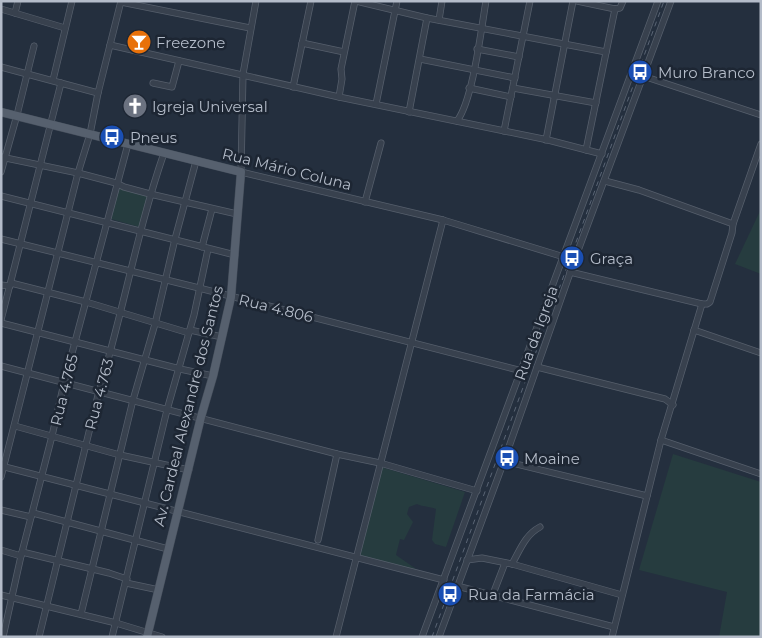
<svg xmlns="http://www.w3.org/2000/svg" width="762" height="638" font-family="Montserrat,sans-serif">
<rect width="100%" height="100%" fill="#242f3e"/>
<g fill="#263c3f">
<path d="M 119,187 L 148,194 L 139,227 L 111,219 Z"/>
<path d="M 761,209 L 761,274 L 735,264 Z"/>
<path d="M 673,454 L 761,482 L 761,637 L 719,637 L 727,592 L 639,570 Z"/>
<path d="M 381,467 L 465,492 L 446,547 L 435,544 L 432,540 L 436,509 C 429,506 423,507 417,504 L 409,507 L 407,514 L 413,522 L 404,540 L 400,539 L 396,555 L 419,571 L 356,557 Z"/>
</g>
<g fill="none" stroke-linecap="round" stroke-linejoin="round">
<defs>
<g id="minor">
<path d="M 256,1 L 243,74 L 241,172 L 443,220 L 564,257"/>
<path d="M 356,1 L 427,18 L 606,52"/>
<path d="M 577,1 L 615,9"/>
<path d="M 121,2 L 250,28"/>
<path d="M 1,9 L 65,28"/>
<path d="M 615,9 L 620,8 L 623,1"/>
<path d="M 15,13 L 18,1"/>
<path d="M 439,20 L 442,1"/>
<path d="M 302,43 L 344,52"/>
<path d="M 110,45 L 339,97 L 548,140 L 602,154"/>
<path d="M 477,49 L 519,57"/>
<path d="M 420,59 L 515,78"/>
<path d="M 1,67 L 98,93"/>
<path d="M 643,76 L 761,115"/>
<path d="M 53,80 L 72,1"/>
<path d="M 153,83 L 172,87 L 179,61"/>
<path d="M 293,87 L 311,1"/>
<path d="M 469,88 L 511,97"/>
<path d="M 513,88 L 596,103"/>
<path d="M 339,97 L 342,79 L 341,69 L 355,1"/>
<path d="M 376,104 L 397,1"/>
<path d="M 409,112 L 427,18"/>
<path d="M 457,121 C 473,100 481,30 486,1"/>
<path d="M 504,131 L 530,1"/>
<path d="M 546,140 L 573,1"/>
<path d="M 586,150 L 615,9"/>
<path d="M 1,157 L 78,173 L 116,183 L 124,187 L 150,194 L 237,214"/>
<path d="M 1,172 L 17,115 L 34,46"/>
<path d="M 605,181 L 639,190 L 733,224"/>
<path d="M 1,196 L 235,255"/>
<path d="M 365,202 L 381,143"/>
<path d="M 1,239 L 199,288 L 522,371"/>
<path d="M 202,247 L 212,209"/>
<path d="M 570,272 L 702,304 L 707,304 L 710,302 L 732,233 L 733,224 L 761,144"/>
<path d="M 11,283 L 86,302 L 189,333"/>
<path d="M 1,285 L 10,286"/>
<path d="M 1,320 L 61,83"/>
<path d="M 1,323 L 180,369 L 213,376"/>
<path d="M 190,330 L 222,337"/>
<path d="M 694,330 L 761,353"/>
<path d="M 1,366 L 337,454 L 380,463 L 477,491"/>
<path d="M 537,367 L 665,399 L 673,405"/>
<path d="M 15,426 L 120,455 L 189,470"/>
<path d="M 661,440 L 761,474"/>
<path d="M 504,461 L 647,496"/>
<path d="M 1,466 L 444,580"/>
<path d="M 1,477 L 78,173 L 90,134 L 98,93 L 121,1"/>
<path d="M 1,510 L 31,517"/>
<path d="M 33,513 L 168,549"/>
<path d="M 318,540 L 337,454"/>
<path d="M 1,550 L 21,556"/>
<path d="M 22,552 L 109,573 L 127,579"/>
<path d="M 467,560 L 482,558 L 512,564 L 622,595"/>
<path d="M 512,564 C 520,550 525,535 540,527"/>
<path d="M 126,583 L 159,590"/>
<path d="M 457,586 L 614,627"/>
<path d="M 493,594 L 505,563"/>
<path d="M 1,595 L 116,623 L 162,637"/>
<path d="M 81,614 L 133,400 L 155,324 L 175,239 L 196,161"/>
<path d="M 3,637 L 21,556 L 52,436 L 64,383 L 128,144"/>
<path d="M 39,637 L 99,391 C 123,313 137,231 164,153"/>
<path d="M 112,637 L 167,410 L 194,315 L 208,249"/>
<path d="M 336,637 L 443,220"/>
<path d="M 422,637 L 658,1"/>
<path d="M 439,637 L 504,461 L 576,256 L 671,1"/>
<path d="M 612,637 L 661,440 L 702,304"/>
</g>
<path id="major" d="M 1,112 L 241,172 L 231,297 L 213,376 L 201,417 L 147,637"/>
</defs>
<use href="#minor" stroke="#565f6c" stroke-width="7"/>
<use href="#major" stroke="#414a57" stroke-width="9"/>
<use href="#minor" stroke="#38414e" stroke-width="5.5"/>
<use href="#major" stroke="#56606e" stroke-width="8"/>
<path stroke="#5a6575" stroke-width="1" stroke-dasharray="5 5" stroke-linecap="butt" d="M 432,637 L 664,1"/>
</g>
<defs>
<symbol id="bar-disc" viewBox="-11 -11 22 22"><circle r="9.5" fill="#e8710a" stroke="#1d2633"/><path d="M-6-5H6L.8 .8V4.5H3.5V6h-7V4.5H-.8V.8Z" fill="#fff"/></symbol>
<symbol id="bus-disc" viewBox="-11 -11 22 22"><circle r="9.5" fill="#1a4fb4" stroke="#1d2633"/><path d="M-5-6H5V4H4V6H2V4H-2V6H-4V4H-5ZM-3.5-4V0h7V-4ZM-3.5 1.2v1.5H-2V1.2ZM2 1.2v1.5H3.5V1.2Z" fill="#fff"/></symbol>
<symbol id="church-disc" viewBox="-11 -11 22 22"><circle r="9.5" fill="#6b7280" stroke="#1d2633"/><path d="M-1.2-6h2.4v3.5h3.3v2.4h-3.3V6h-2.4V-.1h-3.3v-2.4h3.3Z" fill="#fff"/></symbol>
</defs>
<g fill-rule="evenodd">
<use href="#bar-disc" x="125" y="28" width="28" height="28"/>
<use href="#bus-disc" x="626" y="58" width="28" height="28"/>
<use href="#church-disc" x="121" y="92" width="28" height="28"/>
<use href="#bus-disc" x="98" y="123" width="28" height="28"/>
<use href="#bus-disc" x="558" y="244" width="28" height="28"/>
<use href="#bus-disc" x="493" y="444" width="28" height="28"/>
<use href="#bus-disc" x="436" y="580" width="28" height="28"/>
</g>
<g text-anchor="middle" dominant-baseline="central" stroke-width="5" stroke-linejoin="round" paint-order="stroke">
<g font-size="15" fill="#b4bcc9" stroke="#1d2633" text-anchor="start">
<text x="156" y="42">Freezone</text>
<text x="658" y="72">Muro Branco</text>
<text x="152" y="106">Igreja Universal</text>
<text x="130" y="137">Pneus</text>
<text x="590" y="258">Graça</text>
<text x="524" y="458">Moaine</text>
<text x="468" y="594">Rua da Farmácia</text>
</g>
<g font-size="15" fill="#b4bcc9" stroke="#1d2633">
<text transform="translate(287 169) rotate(14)">Rua Mário Coluna</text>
<text transform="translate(276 308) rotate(14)">Rua 4.806</text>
<text transform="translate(536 333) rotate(-70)">Rua da Igreja</text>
<text transform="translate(64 390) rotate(-76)">Rua 4.765</text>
<text transform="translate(99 394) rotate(-75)">Rua 4.763</text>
<text transform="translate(188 406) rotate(-76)">Av. Cardeal Alexandre dos Santos</text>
</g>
</g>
<rect width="762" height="638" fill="none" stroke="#b4bcc9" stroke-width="5"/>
</svg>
